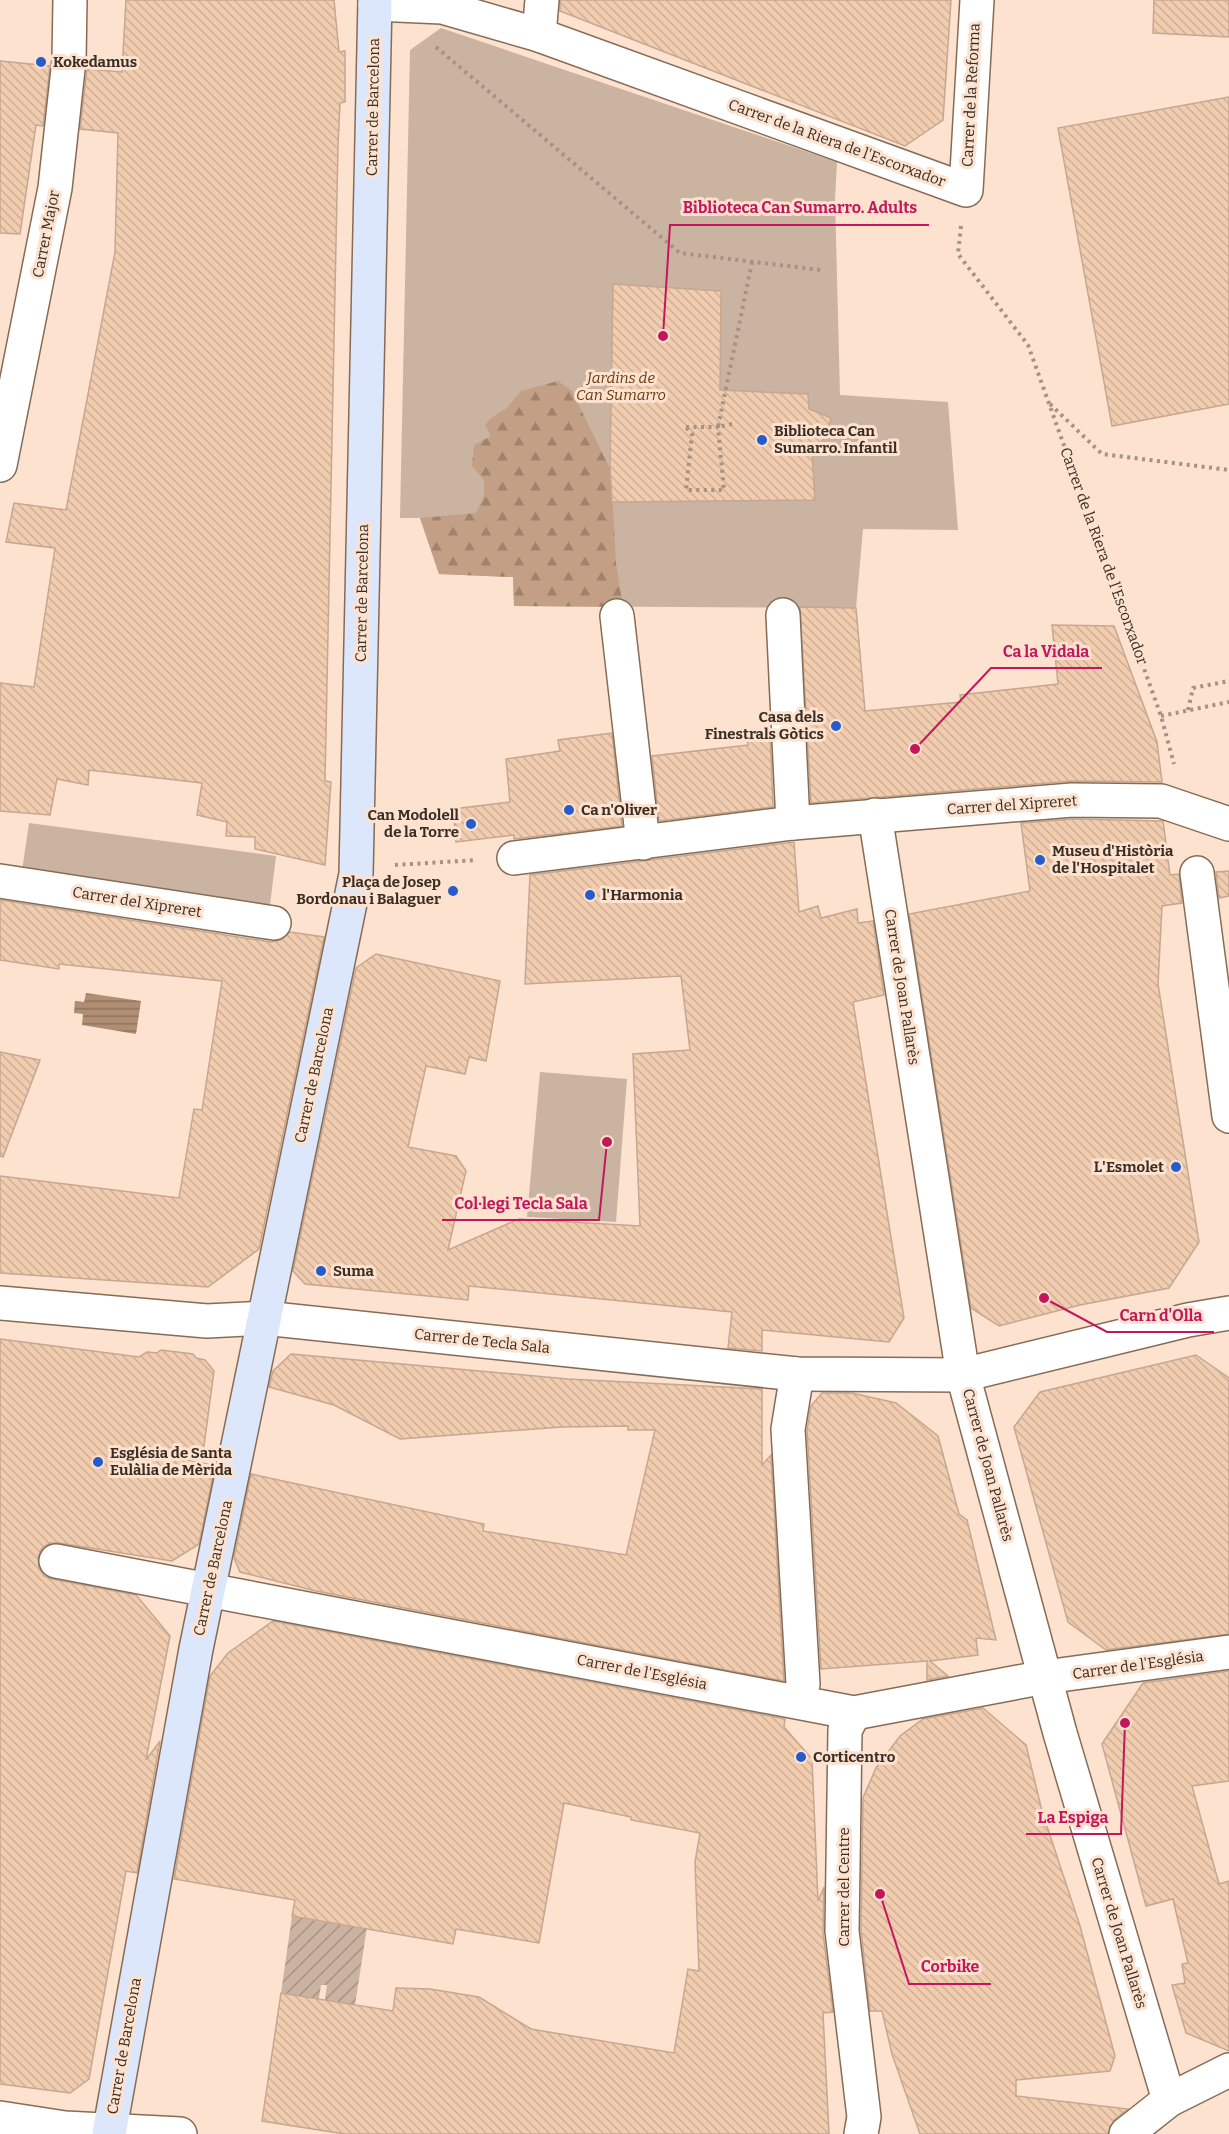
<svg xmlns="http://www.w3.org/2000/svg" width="1229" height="2134" font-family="Bitter,serif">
<defs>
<pattern id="forest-firs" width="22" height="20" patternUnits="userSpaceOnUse" patternTransform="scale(1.5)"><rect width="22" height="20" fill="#c3a085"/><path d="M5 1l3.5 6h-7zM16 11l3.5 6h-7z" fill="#9f836d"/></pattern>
<pattern id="garden-furrows" width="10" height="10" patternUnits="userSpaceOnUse" patternTransform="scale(1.5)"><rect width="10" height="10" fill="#cbb3a1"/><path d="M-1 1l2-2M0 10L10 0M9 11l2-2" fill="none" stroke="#a69283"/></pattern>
<pattern id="water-rules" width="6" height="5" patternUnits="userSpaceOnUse" patternTransform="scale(1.5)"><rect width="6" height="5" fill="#b08e73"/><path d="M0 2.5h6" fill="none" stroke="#90745e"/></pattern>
<pattern id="building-back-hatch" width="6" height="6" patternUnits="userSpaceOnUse" patternTransform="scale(1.5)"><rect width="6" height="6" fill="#f1ccaf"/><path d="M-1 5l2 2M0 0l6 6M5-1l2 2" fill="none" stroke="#cfb096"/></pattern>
</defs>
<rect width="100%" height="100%" fill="#fce2cf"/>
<g fill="#cbb3a1">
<path d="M 441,28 L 837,162 L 835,199 L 840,395 L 948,402 L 958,530 L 863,529 L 856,608 L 514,606 L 513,577 L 439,574 L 420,518 L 400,518 L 410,50 Z"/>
<path d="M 29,823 L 276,856 L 270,905 L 22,871 Z"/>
<path d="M 540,1072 L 627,1079 L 616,1222 L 527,1217 Z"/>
</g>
<path fill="url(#forest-firs)" d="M 558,381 L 572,391 L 611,471 L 616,563 L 623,607 L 514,606 L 513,577 L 439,574 L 420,518 L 476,513 L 484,495 L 484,480 L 472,466 L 474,445 L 491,436 L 485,425 L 491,418 L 507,408 L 521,391 Z"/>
<path fill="url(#garden-furrows)" d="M 369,1914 L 353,2018 L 323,2013 L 327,1985 L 321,1985 L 318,2004 L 281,1993 L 292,1916 L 329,1923 Z"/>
<path fill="url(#water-rules)" d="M 86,993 L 141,1001 L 136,1034 L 82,1025 L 83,1014 L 74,1013 L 75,1001 L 84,1002 Z"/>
<g fill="url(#building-back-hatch)" stroke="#c6a790" stroke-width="1.5">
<path d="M 126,0 L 334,0 L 339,52 L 345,51 L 345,102 L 340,103 L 338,145 L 325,781 L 331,782 L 325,865 L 255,849 L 255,837 L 226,836 L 227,822 L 197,815 L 202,783 L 89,770 L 88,785 L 57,779 L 50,815 L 0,811 L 0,683 L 34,687 L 55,548 L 6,542 L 14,503 L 66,510 L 115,252 L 118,133 L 80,129 L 87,69 L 122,72 Z"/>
<path d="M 560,0 L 951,0 L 943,120 L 905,146 L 560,11 Z"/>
<path d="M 1154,0 L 1229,0 L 1229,37 L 1153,33 Z"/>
<path d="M 0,61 L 50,66 L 43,126 L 36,125 L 20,234 L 0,233 Z"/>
<path d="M 1229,97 L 1229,404 L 1112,426 L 1058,128 Z"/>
<path d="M 613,284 L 721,291 L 720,390 L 808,394 L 809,409 L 831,418 L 826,436 L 812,453 L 815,500 L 612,502 L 610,465 Z"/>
<path d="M 800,607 L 856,608 L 865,711 L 961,702 L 960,695 L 1058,684 L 1052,625 L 1114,626 L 1157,742 L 1162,782 L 1071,781 L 811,803 Z"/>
<path d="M 770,732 L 773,807 L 659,821 L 652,756 L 748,745 L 747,734 Z"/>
<path d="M 612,733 L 622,826 L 514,839 L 514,835 L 456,842 L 453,809 L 510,802 L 506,759 L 560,751 L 558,740 Z"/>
<path d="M 1073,819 L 1163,821 L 1170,875 L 1179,874 L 1182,903 L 1162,906 L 1158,984 L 1199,1242 L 1169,1288 L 1080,1305 L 999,1326 L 971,1308 L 909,914 L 1030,891 L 1021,823 Z"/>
<path d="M 794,842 L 799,912 L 818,906 L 821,918 L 857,909 L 858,923 L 873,921 L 884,995 L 853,1002 L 904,1318 L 889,1342 L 762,1330 L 762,1351 L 728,1348 L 732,1312 L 469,1286 L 468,1300 L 305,1284 L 293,1271 L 356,968 L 376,954 L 500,981 L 486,1061 L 469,1057 L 465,1074 L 426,1066 L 408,1147 L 456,1156 L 466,1171 L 448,1250 L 519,1219 L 640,1226 L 633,1054 L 690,1050 L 681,976 L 525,984 L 530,875 Z"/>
<path d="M 1229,871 L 1229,896 L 1219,898 L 1216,872 Z"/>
<path d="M 0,900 L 271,942 L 281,940 L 290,932 L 324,937 L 259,1249 L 208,1287 L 0,1273 L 0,1176 L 179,1198 L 194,1109 L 202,1110 L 222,981 L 59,964 L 59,969 L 0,960 Z"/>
<path d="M 0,1052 L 40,1060 L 3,1157 L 0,1156 Z"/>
<path d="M 0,1339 L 139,1357 L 147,1352 L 157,1353 L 161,1350 L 193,1354 L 196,1358 L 205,1360 L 214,1371 L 203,1453 L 169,1455 L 215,1466 L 199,1544 L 172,1561 L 59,1543 L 50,1543 L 42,1548 L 38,1557 L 39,1568 L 44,1576 L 52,1579 L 136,1595 L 170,1636 L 146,1760 L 160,1741 L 137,1873 L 126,1871 L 89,2079 L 70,2093 L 0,2084 Z"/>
<path d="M 291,1354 L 568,1379 L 762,1389 L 762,1465 L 771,1455 L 784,1681 L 316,1591 L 240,1572 L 234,1558 L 251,1474 L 484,1524 L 483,1531 L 626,1555 L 655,1430 L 628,1430 L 628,1426 L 562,1427 L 400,1439 L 334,1405 L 269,1387 L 273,1371 Z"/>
<path d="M 1196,1355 L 1229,1378 L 1229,1634 L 1106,1650 L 1068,1622 L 1014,1427 L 1040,1392 Z"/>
<path d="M 822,1393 L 852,1393 L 896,1403 L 938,1436 L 959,1514 L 967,1520 L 996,1640 L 976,1638 L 978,1655 L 930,1661 L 948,1676 L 927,1680 L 927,1661 L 821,1669 L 807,1430 L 811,1406 Z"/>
<path d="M 273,1621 L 785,1719 L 784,1727 L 812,1759 L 818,1901 L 824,1887 L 823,1933 L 833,2012 L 823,2013 L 829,2134 L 345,2134 L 262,2121 L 281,1993 L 393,2011 L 396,1988 L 430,1989 L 479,1997 L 531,2029 L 674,2053 L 688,1969 L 699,1971 L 695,1862 L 700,1833 L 631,1820 L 631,1817 L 564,1803 L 539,1943 L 456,1929 L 453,1944 L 292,1916 L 295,1900 L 174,1879 L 210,1676 L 228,1653 Z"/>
<path d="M 1229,1671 L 1229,1781 L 1192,1786 L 1219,1884 L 1229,1881 L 1229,2051 L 1186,2033 L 1172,1985 L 1185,1983 L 1182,1964 L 1188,1963 L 1173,1899 L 1146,1906 L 1102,1744 L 1143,1683 Z"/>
<path d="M 983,1708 L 1026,1745 L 1042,1811 L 1080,1926 L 1115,2056 L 1110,2071 L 1016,2080 L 1016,2096 L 1128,2109 L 1114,2120 L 1108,2134 L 920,2134 L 892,2054 L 882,2011 L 870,2011 L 861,1930 L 863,1798 L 876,1768 L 900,1736 L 923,1719 Z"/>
</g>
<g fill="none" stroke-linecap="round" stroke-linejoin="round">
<defs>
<g id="street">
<path d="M 375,4 L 442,7 L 539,35 L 966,190 L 977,0"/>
<path d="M 539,35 L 542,0"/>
<path d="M 0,465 L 55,188 L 69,60 L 70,0"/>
<path d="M 783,615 L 793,823"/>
<path d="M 617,616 L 643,843"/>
<path d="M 875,815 L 963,1375 L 1060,1733 L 1169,2100"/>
<path d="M 514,858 L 793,823 L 1072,800 L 1161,801 L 1229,824"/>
<path d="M 1197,873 L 1229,1116"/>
<path d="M 0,881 L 274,923"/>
<path d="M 0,1303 L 207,1321 L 264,1318 L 797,1374 L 963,1375 L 1188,1320 L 1229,1313"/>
<path d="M 797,1374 L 788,1429 L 803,1684"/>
<path d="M 56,1561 L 854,1713 L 1045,1677 L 1229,1652"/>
<path d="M 854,1713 L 845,1730 L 842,1931 L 864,2117 L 861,2134"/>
<path d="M 0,2118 L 65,2128 L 180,2134"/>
<path d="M 1126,2134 L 1169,2100 L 1229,2070"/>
</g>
<path id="secondary" d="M 109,2134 L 196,1649 L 356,874 L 375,0"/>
</defs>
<use href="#street" stroke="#876b55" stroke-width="36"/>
<use href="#secondary" stroke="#876b55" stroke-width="36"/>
<g stroke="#a59283" stroke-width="4" stroke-dasharray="3 4.5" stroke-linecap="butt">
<path d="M 436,47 L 680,253 L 821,270"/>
<path d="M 961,226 L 958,254 L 1028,345 L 1161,716 L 1174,764"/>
<path d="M 1050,404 L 1102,454 L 1229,470"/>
<path d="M 732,424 L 718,427 L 752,262"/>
<path d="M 686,427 L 718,427 L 724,490 L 686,490 L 692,434 Z"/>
<path d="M 1188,710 L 1193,688 L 1229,681"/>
<path d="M 1161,716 L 1229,702"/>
<path d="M 395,865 L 477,860"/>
</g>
<use href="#street" stroke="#fff" stroke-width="33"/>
<use href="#secondary" stroke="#dde7fb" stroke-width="33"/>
</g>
<g fill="#265bc9" stroke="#fce2cf" stroke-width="2">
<circle cx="41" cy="62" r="6"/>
<circle cx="762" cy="440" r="6"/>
<circle cx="836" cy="726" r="6"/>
<circle cx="569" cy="810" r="6"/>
<circle cx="471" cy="824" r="6"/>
<circle cx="1040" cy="860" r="6"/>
<circle cx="453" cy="891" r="6"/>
<circle cx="590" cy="895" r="6"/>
<circle cx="1176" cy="1167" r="6"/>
<circle cx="321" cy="1271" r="6"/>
<circle cx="98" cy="1462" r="6"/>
<circle cx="801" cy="1757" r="6"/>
</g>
<g text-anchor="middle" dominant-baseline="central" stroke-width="6" stroke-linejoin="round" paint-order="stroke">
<g font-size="15" font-weight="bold" fill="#392d24" stroke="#fce2cf" text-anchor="start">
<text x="53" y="62">Kokedamus</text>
<text x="774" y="431">Biblioteca Can<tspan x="774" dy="17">Sumarro. Infantil</tspan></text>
<text x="824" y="717" text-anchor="end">Casa dels<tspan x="824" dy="17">Finestrals Gòtics</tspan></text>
<text x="581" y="810">Ca n'Oliver</text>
<text x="459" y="815" text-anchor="end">Can Modolell<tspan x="459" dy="17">de la Torre</tspan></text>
<text x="1052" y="851">Museu d'Història<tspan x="1052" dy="17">de l'Hospitalet</tspan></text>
<text x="441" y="882" text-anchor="end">Plaça de Josep<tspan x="441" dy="17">Bordonau i Balaguer</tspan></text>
<text x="602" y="895">l'Harmonia</text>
<text x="1164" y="1167" text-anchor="end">L'Esmolet</text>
<text x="333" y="1271">Suma</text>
<text x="110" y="1453">Església de Santa<tspan x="110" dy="17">Eulàlia de Mèrida</tspan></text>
<text x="813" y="1757">Corticentro</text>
</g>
<g font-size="15" fill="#392d24" stroke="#fce2cf">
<text transform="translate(971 95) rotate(-87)">Carrer de la Reforma</text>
<text transform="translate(373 107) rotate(-89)">Carrer de Barcelona</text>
<text transform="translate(837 143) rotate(20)">Carrer de la Riera de l'Escorxador</text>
<text transform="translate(46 234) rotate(-79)">Carrer Major</text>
<text transform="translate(1104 556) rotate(70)">Carrer de la Riera de l'Escorxador</text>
<text transform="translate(362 593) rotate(-89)">Carrer de Barcelona</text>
<text transform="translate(1012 805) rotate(-4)">Carrer del Xipreret</text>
<text transform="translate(137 902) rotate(9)">Carrer del Xipreret</text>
<text transform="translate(902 987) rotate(81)">Carrer de Joan Pallarès</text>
<text transform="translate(314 1075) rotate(-78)">Carrer de Barcelona</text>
<text transform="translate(482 1341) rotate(6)">Carrer de Tecla Sala</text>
<text transform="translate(988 1465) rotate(75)">Carrer de Joan Pallarès</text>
<text transform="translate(213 1568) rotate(-78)">Carrer de Barcelona</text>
<text transform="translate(1138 1665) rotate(-8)">Carrer de l'Església</text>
<text transform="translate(642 1672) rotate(11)">Carrer de l'Església</text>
<text transform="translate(844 1887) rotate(-90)">Carrer del Centre</text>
<text transform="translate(1119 1933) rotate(73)">Carrer de Joan Pallarès</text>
<text transform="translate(124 2046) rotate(-80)">Carrer de Barcelona</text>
</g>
<g font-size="15" font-style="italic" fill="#6a3b0e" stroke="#fce2cf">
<text x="621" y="378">Jardins de<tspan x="621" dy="17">Can Sumarro</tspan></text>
</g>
</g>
<path fill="none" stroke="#c2185b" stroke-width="2" d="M663 336L670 225H929M915 749L991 668H1102M607 1142L599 1220H442M1044 1298L1107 1332H1214M1125 1723L1121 1834H1026M880 1894L909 1984H991"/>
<g fill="#c2185b" stroke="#fce2cf" stroke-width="2">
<circle cx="663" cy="336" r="6"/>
<circle cx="915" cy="749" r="6"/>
<circle cx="607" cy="1142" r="6"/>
<circle cx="1044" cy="1298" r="6"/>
<circle cx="1125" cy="1723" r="6"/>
<circle cx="880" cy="1894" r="6"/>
</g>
<g font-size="16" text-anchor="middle" font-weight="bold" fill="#c2185b" stroke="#fce2cf" stroke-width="6" stroke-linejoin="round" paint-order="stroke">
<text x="800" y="213">Biblioteca Can Sumarro. Adults</text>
<text x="1046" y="657">Ca la Vidala</text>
<text x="521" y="1209">Col·legi Tecla Sala</text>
<text x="1161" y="1321">Carn d'Olla</text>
<text x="1073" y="1823">La Espiga</text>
<text x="950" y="1972">Corbike</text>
</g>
</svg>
